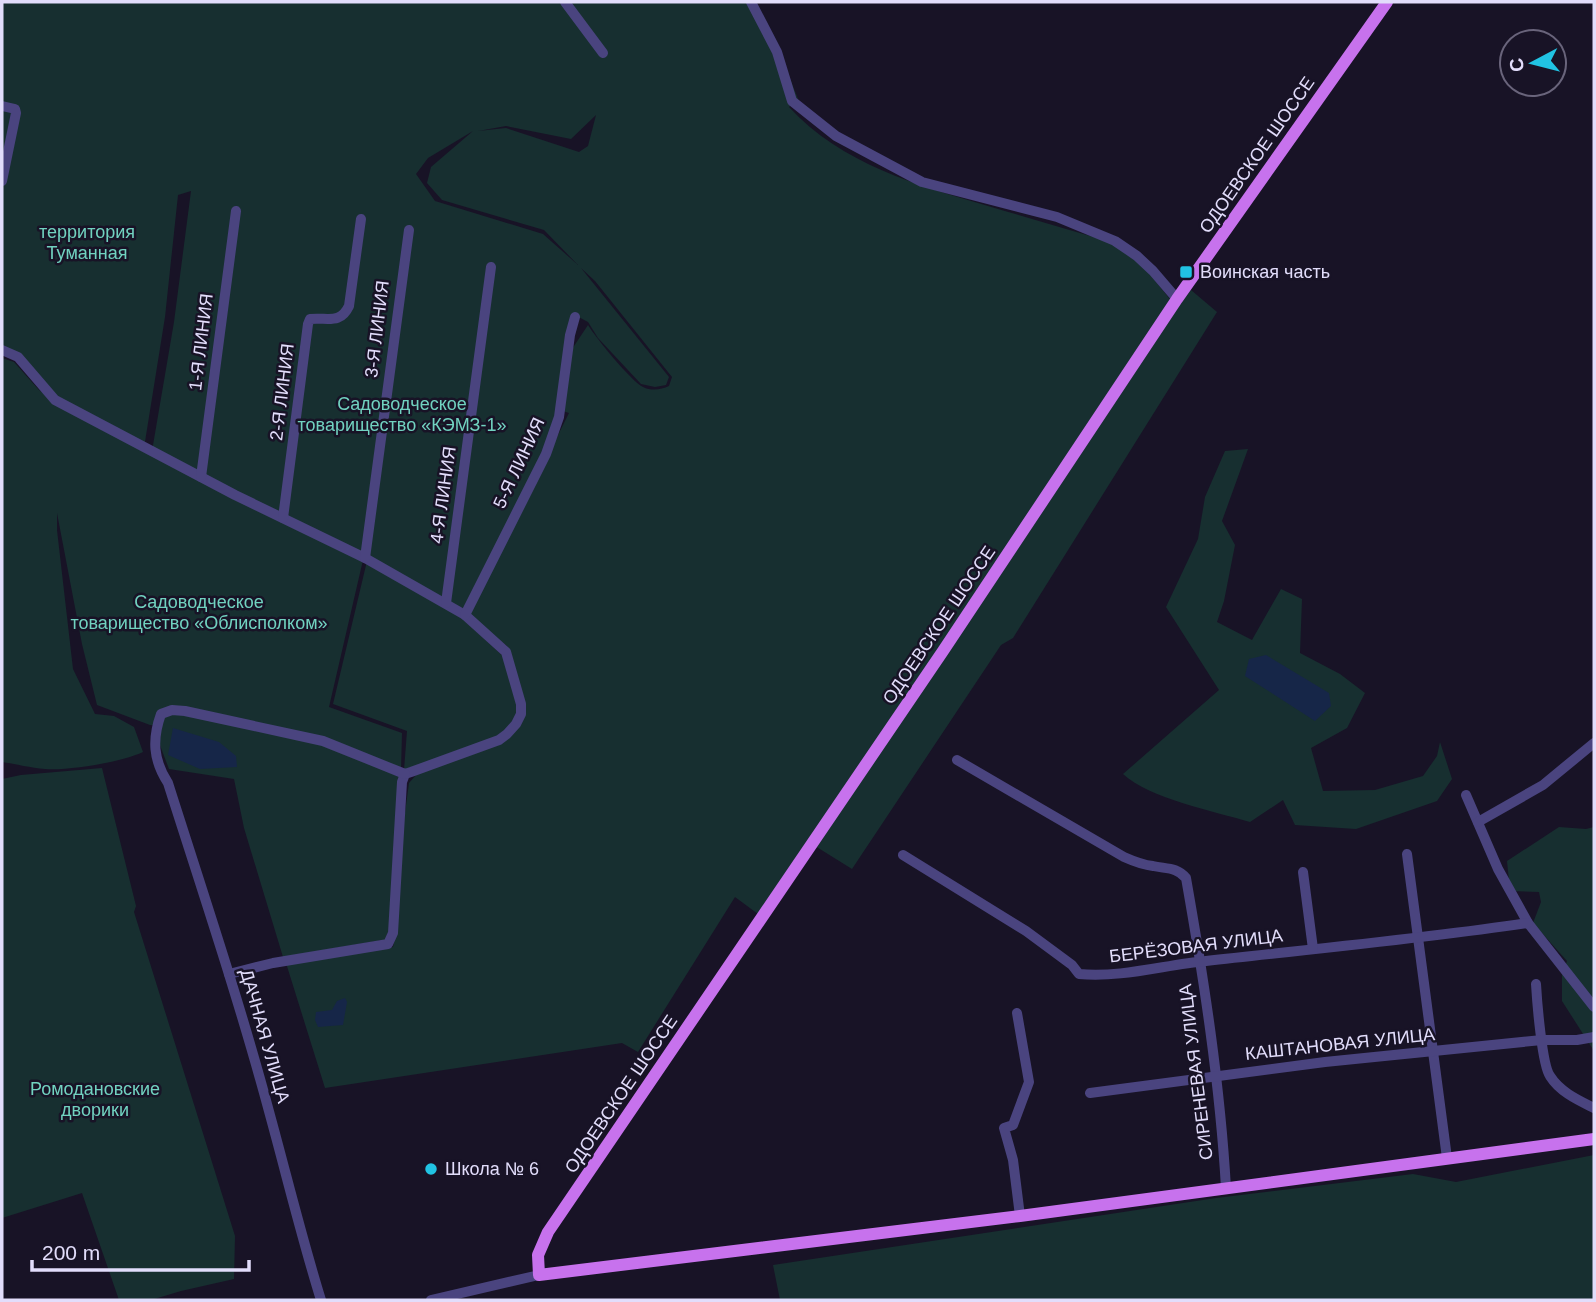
<svg xmlns="http://www.w3.org/2000/svg" width="1596" height="1302" font-family="Helvetica,sans-serif">
<rect width="100%" height="100%" fill="#181326"/>
<g fill="#172f30" fill-rule="evenodd">
<path d="M 2,2 L 754,2 L 776,43 L 798,99 L 789,107 C 841,164 917,185 988,206 C 1029,218 1070,230 1111,242 L 1136,257 L 1177,308 L 1191,290 L 1217,312 L 1013,638 L 1001,645 L 852,869 L 807,841 L 758,914 L 735,897 L 638,1052 L 622,1043 L 325,1088 L 286,963 L 393,947 L 396,933 L 402,835 L 409,783 L 417,774 L 486,747 L 522,720 L 507,646 L 468,615 L 569,413 L 563,411 L 570,352 L 588,325 C 596,338 631,381 643,387 C 651,391 661,390 669,386 L 672,377 L 595,281 L 581,268 L 669,377 L 666,385 L 655,387 L 641,384 L 598,338 L 588,322 L 573,314 L 557,418 L 546,450 L 465,611 L 152,451 L 174,322 L 191,191 L 178,195 L 165,317 L 144,448 L 60,401 L 2,347 L 2,193 L 17,116 L 2,169 ZM 596,115 L 588,146 L 579,152 L 506,128 L 478,131 L 506,126 L 571,139 ZM 473,131 L 431,167 L 427,183 L 442,200 L 544,230 L 578,265 L 543,234 L 435,201 L 416,174 L 428,158 Z"/>
<path d="M 2,358 L 14,362 L 39,390 L 59,405 L 363,560 L 329,707 L 402,733 L 401,771 L 389,939 L 283,957 L 244,828 L 234,779 L 169,769 L 158,740 L 161,726 L 150,725 L 97,705 L 82,644 L 57,513 L 57,530 L 73,669 L 95,714 L 114,716 L 134,727 L 143,752 C 122,762 68,771 45,769 C 31,768 16,764 2,762 Z"/>
<path d="M 1248,449 L 1222,521 L 1235,545 L 1224,601 L 1217,622 L 1252,640 L 1281,589 L 1302,599 L 1300,653 L 1340,674 L 1365,693 L 1347,728 L 1311,748 L 1323,791 L 1375,790 L 1423,776 L 1437,756 L 1440,742 L 1452,779 L 1437,801 L 1356,829 L 1295,825 L 1283,800 L 1250,822 C 1214,811 1150,799 1123,774 L 1219,690 L 1166,607 L 1198,539 L 1205,497 L 1225,451 Z"/>
<path d="M 367,561 L 450,607 L 505,658 L 519,714 L 502,736 L 404,770 L 407,731 L 333,704 Z"/>
<path d="M 102,768 L 136,906 L 134,912 L 235,1236 L 234,1279 L 181,1291 L 151,1300 L 119,1300 L 82,1193 L 2,1218 L 2,779 L 21,775 Z"/>
<path d="M 1559,827 L 1586,829 L 1594,827 L 1594,1051 L 1562,1001 L 1562,975 L 1567,961 L 1533,923 L 1541,902 L 1539,892 L 1510,891 L 1507,861 Z"/>
<path d="M 1594,1155 L 1594,1300 L 780,1300 L 773,1265 L 1216,1198 L 1413,1174 L 1456,1182 Z"/>
</g>
<g fill="#162648">
<path d="M 1266,655 L 1329,693 L 1331,706 L 1315,721 L 1245,676 L 1249,659 Z"/>
<path d="M 173,728 L 219,742 L 236,756 L 237,767 L 200,769 L 168,755 Z"/>
<path d="M 345,998 L 347,1002 L 343,1025 L 318,1027 L 315,1020 L 316,1012 L 332,1010 L 337,1001 Z"/>
</g>
<g fill="none" stroke-linecap="round" stroke-linejoin="round">
<g stroke="#4a447f" stroke-width="10">
<path d="M 565,2 L 603,53"/>
<path d="M 751,2 L 777,52 L 792,101 L 836,136 L 922,182 L 1057,217 L 1115,241 L 1137,256 L 1153,271 L 1177,299"/>
<path d="M 2,106 L 15,109 L 16,113 L 2,181"/>
<path d="M 2,350 L 18,357 L 55,400 L 235,495 L 365,558 L 465,615 L 506,652 L 521,704 L 521,714 L 516,724 L 507,734 L 499,740 L 411,772 L 405,774 L 402,782 L 393,933 L 388,944 L 273,963 L 229,974"/>
<path d="M 201,477 L 236,211"/>
<path d="M 283,518 L 308,324 L 310,319 C 327,317 340,325 349,306 L 361,219"/>
<path d="M 365,558 L 409,230"/>
<path d="M 446,603 L 491,267"/>
<path d="M 465,615 L 546,454 L 559,417 L 570,335 L 575,317"/>
<path d="M 957,760 L 1124,857 C 1133,861 1143,865 1153,866 C 1166,869 1177,867 1186,878 C 1204,980 1220,1084 1226,1188"/>
<path d="M 1466,795 L 1498,869 L 1528,923 L 1594,1007"/>
<path d="M 1478,822 L 1543,785 L 1594,743"/>
<path d="M 1407,854 L 1447,1158"/>
<path d="M 903,855 L 1026,931 L 1072,965 L 1079,974 C 1121,978 1164,965 1206,961 C 1313,949 1421,939 1528,923"/>
<path d="M 1303,872 L 1313,949"/>
<path d="M 1536,984 C 1537,1001 1542,1065 1550,1076 C 1560,1092 1578,1100 1594,1108"/>
<path d="M 1017,1013 L 1029,1082 L 1013,1125 L 1004,1128 L 1013,1160 L 1020,1216"/>
<path d="M 1090,1093 L 1325,1062 L 1542,1040 L 1577,1040 L 1594,1037"/>
<path d="M 321,1300 C 302,1239 287,1177 270,1115 C 240,1003 203,893 168,783 C 153,760 152,739 161,714 L 172,710 L 185,711 L 323,741 L 405,774"/>
<path d="M 431,1300 L 539,1275"/>
</g>
<path stroke="#c772ed" stroke-width="12" d="M 1387,2 L 1177,299 L 943,651 L 548,1232 L 538,1255 L 539,1275 L 1020,1216 L 1594,1139"/>
</g>
<g fill="#21c3e3" stroke="#181326" stroke-width="2.5">
<rect x="1179" y="265" width="14" height="14" rx="3.5"/>
<circle cx="431" cy="1169" r="7"/>
</g>
<g text-anchor="middle" dominant-baseline="central" stroke-width="5" stroke-linejoin="round" paint-order="stroke">
<g font-size="18" fill="#e2ddfb" stroke="#181326">
<text transform="translate(1257 155) rotate(-55)">ОДОЕВСКОЕ ШОССЕ</text>
<text transform="translate(377 329) rotate(-83)">3-Я ЛИНИЯ</text>
<text transform="translate(201 342) rotate(-83)">1-Я ЛИНИЯ</text>
<text transform="translate(282 392) rotate(-83)">2-Я ЛИНИЯ</text>
<text transform="translate(519 463) rotate(-65)">5-Я ЛИНИЯ</text>
<text transform="translate(443 495) rotate(-82)">4-Я ЛИНИЯ</text>
<text transform="translate(939 625) rotate(-56)">ОДОЕВСКОЕ ШОССЕ</text>
<text transform="translate(1196 946) rotate(-7)">БЕРЁЗОВАЯ УЛИЦА</text>
<text transform="translate(265 1036) rotate(74)">ДАЧНАЯ УЛИЦА</text>
<text transform="translate(1340 1044) rotate(-6)">КАШТАНОВАЯ УЛИЦА</text>
<text transform="translate(1196 1072) rotate(-97)">СИРЕНЕВАЯ УЛИЦА</text>
<text transform="translate(621 1094) rotate(-56)">ОДОЕВСКОЕ ШОССЕ</text>
</g>
<g font-size="18" fill="#71d2c0" stroke="#181326">
<text x="87" y="232">территория<tspan x="87" dy="21">Туманная</tspan></text>
<text x="402" y="404">Садоводческое<tspan x="402" dy="21">товарищество «КЭМЗ-1»</tspan></text>
<text x="199" y="602">Садоводческое<tspan x="199" dy="21">товарищество «Облисполком»</tspan></text>
<text x="95" y="1089">Ромодановские<tspan x="95" dy="21">дворики</tspan></text>
</g>
<g font-size="18" fill="#e2ddfb" stroke="#181326" text-anchor="start">
<text x="1200" y="272">Воинская часть</text>
<text x="445" y="1169">Школа № 6</text>
</g>
</g>
<rect width="1596" height="1302" fill="none" stroke="#e2ddfb" stroke-width="7"/>
<g transform="translate(1533 63) rotate(263)"><circle r="33" fill="#181326" stroke="#69647b" stroke-width="2"/>
<path d="M0-5L12 26L0 18L-12 26Z" fill="#21c3e3"/>
<text y="-10" font-size="19" font-weight="bold" text-anchor="middle" fill="#e2ddfb">С</text>
</g>
<path d="M32 1260v10h217v-10" fill="none" stroke="#e2ddfb" stroke-width="3.5"/>
<text x="42" y="1260" font-size="21" fill="#e2ddfb" stroke="#181326" stroke-width="5" paint-order="stroke">200 m</text>
</svg>
